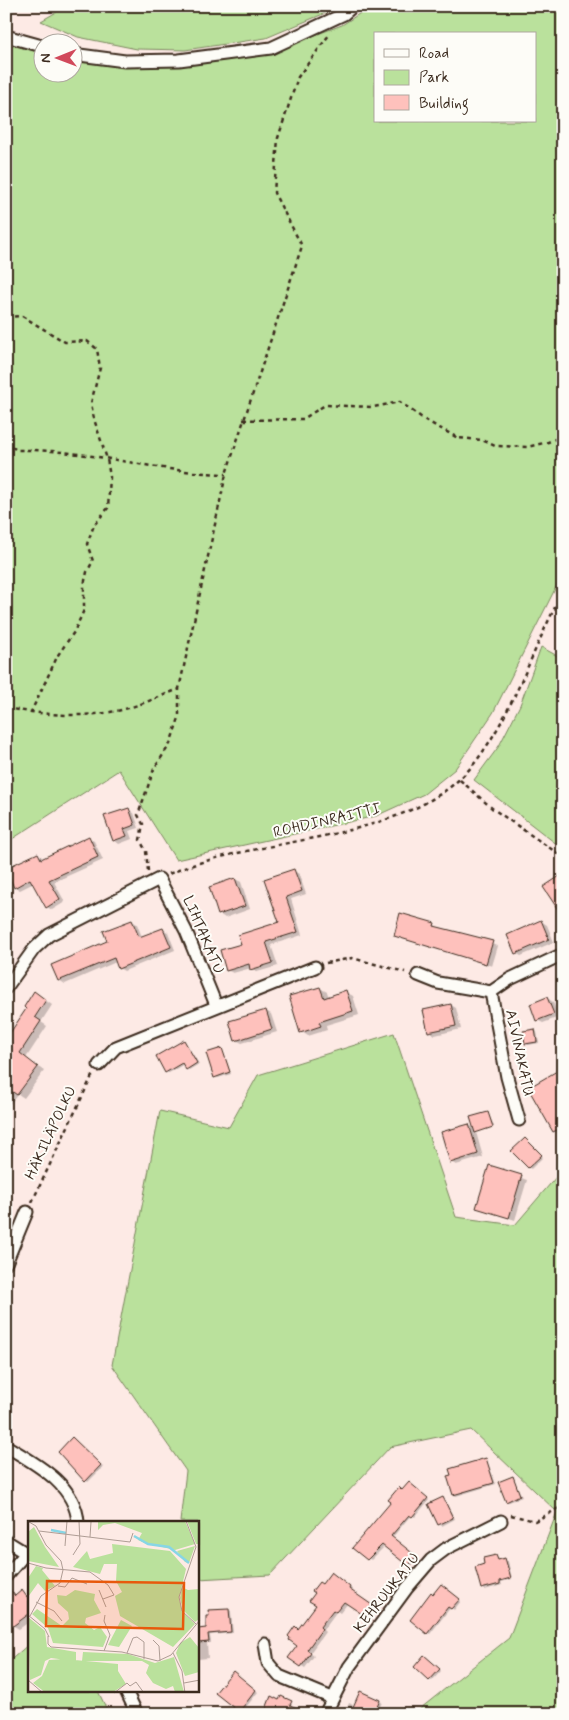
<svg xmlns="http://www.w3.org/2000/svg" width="569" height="1720" font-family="Mynerve,sans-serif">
<rect width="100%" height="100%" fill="#fdeae5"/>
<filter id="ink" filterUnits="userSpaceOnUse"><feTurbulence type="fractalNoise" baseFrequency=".02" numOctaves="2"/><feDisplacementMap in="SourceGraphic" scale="10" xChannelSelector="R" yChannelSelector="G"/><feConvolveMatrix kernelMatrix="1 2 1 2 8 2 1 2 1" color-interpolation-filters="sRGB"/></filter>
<g filter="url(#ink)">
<g fill="#bae19c" stroke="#7a865d" fill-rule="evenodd">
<path d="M 67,6 L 342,6 L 266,38 L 185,50 L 137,49 L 78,37 L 41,21 Z"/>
<path d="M 371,6 L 563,6 L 563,573 L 493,713 L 455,769 L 424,794 L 376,816 L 176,860 L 119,770 L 6,843 L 6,35 L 42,43 L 42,72 L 72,72 L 73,49 L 136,60 L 266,53 L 342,25 ZM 375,34 L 535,34 L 535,121 L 375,121 Z"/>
<path d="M 541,647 L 563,659 L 563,849 L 474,780 L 499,746 L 520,705 Z"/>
<path d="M 394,1033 L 456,1217 L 515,1225 L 563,1169 L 563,1714 L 418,1714 L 421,1708 L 509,1638 L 557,1512 L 471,1430 L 390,1447 L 270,1575 L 198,1579 L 198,1522 L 180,1522 L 186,1471 L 112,1365 L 160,1111 L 229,1127 L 258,1075 Z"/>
<path d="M 29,1644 L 29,1691 L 98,1691 L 109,1714 L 6,1714 L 6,1664 Z"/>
</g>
<g fill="#0003">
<path d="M 129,810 L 134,813 L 139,828 L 129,831 L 132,839 L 119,844 L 114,840 Z"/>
<path d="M 89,838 L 94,841 L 103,860 L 54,882 L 65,902 L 52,910 L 47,907 L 34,883 L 20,890 L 15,887 L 6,870 L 38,854 L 44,859 Z"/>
<path d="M 294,871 L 299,874 L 306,894 L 291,899 L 302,935 L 271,945 L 278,966 L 257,972 L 251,968 L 233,973 L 227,970 L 242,944 L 281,923 L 266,880 Z"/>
<path d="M 235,879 L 241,882 L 250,909 L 225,918 L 219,914 Z"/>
<path d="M 132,921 L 137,924 L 142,937 L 162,929 L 168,932 L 175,950 L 124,971 L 119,968 L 116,962 L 65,984 L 59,980 Z"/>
<path d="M 541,921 L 547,925 L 554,942 L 521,956 L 516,953 Z"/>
<path d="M 434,924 L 439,929 L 498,946 L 492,966 L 395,935 Z"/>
<path d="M 320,988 L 327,992 L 329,997 L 346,992 L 353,996 L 359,1015 L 326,1025 L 327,1030 L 308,1036 L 302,1032 Z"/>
<path d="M 41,997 L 52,1005 L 41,1022 L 47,1026 L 26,1058 L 44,1071 L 24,1098 L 18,1094 L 6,1109 L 6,1043 Z"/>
<path d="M 547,998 L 553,1002 L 559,1017 L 543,1023 L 537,1020 Z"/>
<path d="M 451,1005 L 456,1008 L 461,1029 L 435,1035 L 429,1031 Z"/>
<path d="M 266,1011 L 271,1014 L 277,1032 L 242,1043 L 236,1040 Z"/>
<path d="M 535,1030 L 537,1032 L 539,1043 L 528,1045 L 526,1043 Z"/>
<path d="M 184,1041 L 199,1064 L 189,1070 L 184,1064 L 169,1073 L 166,1072 Z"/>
<path d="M 222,1049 L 231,1074 L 218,1078 L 215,1077 Z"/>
<path d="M 557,1073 L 563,1077 L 563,1132 L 560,1134 L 554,1131 Z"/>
<path d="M 488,1113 L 494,1126 L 476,1132 L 483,1157 L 456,1165 L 451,1162 L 469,1125 L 475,1129 L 471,1118 Z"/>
<path d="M 526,1139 L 543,1157 L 531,1169 L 528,1167 Z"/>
<path d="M 490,1167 L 527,1180 L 515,1220 L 478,1207 Z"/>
<path d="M 75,1440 L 103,1467 L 88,1482 L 65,1460 Z"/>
<path d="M 486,1459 L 496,1484 L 456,1496 L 454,1494 Z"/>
<path d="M 6,1478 L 10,1480 L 6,1487 Z"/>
<path d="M 513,1478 L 522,1497 L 509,1502 L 507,1501 Z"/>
<path d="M 412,1485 L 429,1500 L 415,1517 L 411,1515 L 392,1538 L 417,1558 L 411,1566 L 385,1546 L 371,1560 L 354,1548 L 403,1491 Z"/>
<path d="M 443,1498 L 455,1519 L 442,1526 L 439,1524 Z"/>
<path d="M 496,1556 L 500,1561 L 508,1561 L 512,1579 L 501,1582 L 502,1585 L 485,1590 L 482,1588 Z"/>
<path d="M 335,1576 L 353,1590 L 351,1592 L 375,1608 L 369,1617 L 348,1603 L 340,1613 L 337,1611 L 323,1630 L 325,1632 L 310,1653 L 314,1656 L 305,1668 L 302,1666 L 299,1630 L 317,1605 L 323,1585 Z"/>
<path d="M 444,1587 L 461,1601 L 454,1610 L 451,1607 L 430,1634 L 428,1633 L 434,1595 Z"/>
<path d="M 22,1592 L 29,1597 L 29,1622 L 19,1629 L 14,1626 L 12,1593 L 17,1596 Z"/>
<path d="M 229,1610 L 231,1611 L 233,1633 L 210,1635 L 211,1643 L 207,1643 L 208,1658 L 198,1659 L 198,1630 L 208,1629 L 210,1618 Z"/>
<path d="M 425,1656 L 441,1671 L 432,1681 L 430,1680 Z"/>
<path d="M 235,1674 L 258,1692 L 242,1712 L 240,1711 Z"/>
<path d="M 379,1701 L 382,1702 L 377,1714 L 345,1714 L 349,1703 L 355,1706 Z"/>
</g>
<g fill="#fec1bc" stroke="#3b2a1e">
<path d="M 129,808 L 135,825 L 124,829 L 127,836 L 113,841 L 104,816 Z"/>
<path d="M 89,836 L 98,857 L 49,880 L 60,899 L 46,908 L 30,879 L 14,888 L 6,868 L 38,853 L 41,859 Z"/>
<path d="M 294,869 L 302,891 L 286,897 L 298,932 L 266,942 L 273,963 L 250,970 L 249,964 L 226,971 L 220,950 L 241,944 L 238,935 L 279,922 L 264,879 Z"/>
<path d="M 563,874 L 563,917 L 543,887 Z"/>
<path d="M 235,878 L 245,906 L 218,915 L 209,887 Z"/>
<path d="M 400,913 L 435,923 L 434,926 L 493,941 L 486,964 L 394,936 Z"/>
<path d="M 132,920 L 139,937 L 163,928 L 171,947 L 118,969 L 114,958 L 58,981 L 51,965 L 107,941 L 103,931 Z"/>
<path d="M 541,920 L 549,939 L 515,954 L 507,935 Z"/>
<path d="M 320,987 L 324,998 L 346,990 L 353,1011 L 319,1022 L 321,1026 L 300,1033 L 289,996 Z"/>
<path d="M 34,991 L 46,1000 L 35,1017 L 41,1021 L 20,1053 L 38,1067 L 17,1095 L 6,1087 L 6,1039 L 26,1009 L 24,1007 Z"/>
<path d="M 547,997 L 554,1014 L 536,1021 L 530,1004 Z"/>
<path d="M 451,1004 L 456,1026 L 428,1032 L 423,1010 Z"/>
<path d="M 266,1010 L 272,1029 L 235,1041 L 229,1021 Z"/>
<path d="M 535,1029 L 537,1042 L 525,1044 L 523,1031 Z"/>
<path d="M 184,1040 L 197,1063 L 186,1070 L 182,1063 L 165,1073 L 156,1056 Z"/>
<path d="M 222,1048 L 230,1072 L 214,1078 L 206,1053 Z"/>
<path d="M 557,1071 L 563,1082 L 563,1127 L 553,1132 L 528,1088 Z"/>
<path d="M 488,1112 L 493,1127 L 475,1133 L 470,1117 Z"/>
<path d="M 469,1124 L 478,1154 L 450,1163 L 441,1132 Z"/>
<path d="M 525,1138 L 542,1155 L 528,1168 L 511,1151 Z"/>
<path d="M 489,1165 L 522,1175 L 509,1218 L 476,1208 Z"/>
<path d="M 72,1437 L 101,1465 L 85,1482 L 58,1452 Z"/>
<path d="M 486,1458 L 494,1483 L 453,1495 L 447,1476 L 451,1475 L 449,1469 Z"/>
<path d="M 513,1476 L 520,1495 L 506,1502 L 498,1482 Z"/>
<path d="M 409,1482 L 428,1498 L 412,1517 L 409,1515 L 391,1536 L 416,1556 L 408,1566 L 382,1545 L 367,1560 L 352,1548 L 391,1502 L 388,1500 L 399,1487 L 402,1490 Z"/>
<path d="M 443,1497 L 453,1518 L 438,1525 L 428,1504 Z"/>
<path d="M 496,1555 L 498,1560 L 505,1558 L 511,1578 L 500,1581 L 500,1584 L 481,1589 L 475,1567 L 484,1564 L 483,1558 Z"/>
<path d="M 331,1572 L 350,1587 L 349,1589 L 372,1605 L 365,1616 L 344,1602 L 336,1612 L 333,1610 L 320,1627 L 322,1629 L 307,1650 L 311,1653 L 301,1667 L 288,1658 L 297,1646 L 289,1640 L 290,1638 L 288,1636 L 295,1626 L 298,1629 L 316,1605 L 309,1601 L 315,1593 L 312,1591 L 319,1582 L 322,1584 Z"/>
<path d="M 6,1584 L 15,1596 L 22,1590 L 29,1600 L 29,1614 L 13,1626 L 6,1618 Z"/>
<path d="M 441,1584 L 460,1599 L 451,1609 L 448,1607 L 427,1634 L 410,1620 L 431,1592 L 433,1594 Z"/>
<path d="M 229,1609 L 231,1632 L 208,1634 L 209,1642 L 198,1643 L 198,1629 L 206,1628 L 206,1616 L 209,1616 L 208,1610 Z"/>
<path d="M 424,1655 L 440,1669 L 429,1681 L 414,1667 Z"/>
<path d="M 233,1671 L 256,1690 L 239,1712 L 215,1693 Z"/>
<path d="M 360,1691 L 380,1700 L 374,1714 L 350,1714 Z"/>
<path d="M 271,1696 L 279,1700 L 281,1696 L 292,1701 L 290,1705 L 311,1714 L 264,1714 Z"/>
</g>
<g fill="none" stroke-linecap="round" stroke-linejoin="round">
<defs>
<g id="street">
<path d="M 6,36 L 42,46"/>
<path d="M 72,54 L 125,61 L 179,60 L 271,48 L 344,14 L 353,6"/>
<path d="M 418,975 L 438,983 L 491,992 L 510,979 L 563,954"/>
<path d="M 6,988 L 34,949 L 49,935 L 159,879 L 186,931 L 216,1005"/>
<path d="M 491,992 L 507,1077 L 519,1120"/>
<path d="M 99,1065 L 116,1047 L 315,967"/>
<path d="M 6,1263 L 27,1212"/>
<path d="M 6,1446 C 36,1464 75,1484 78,1522"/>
<path d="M 6,1541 L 29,1555"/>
<path d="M 6,1576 L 26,1553"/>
<path d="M 265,1644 L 268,1663 L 279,1676 L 332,1698"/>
<path d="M 126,1691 L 137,1714"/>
<path d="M 325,1714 L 349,1667 L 407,1588 L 431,1560 L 447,1548 L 501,1521"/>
</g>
</defs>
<use href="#street" stroke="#3b2a1e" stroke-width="15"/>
<g stroke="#3b2a1e" stroke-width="2.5" stroke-dasharray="4 4" stroke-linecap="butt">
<path d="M 6,317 L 22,316 L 65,342 L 87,341 L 97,349 L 100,368 L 91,403 L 94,419 L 107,459 L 110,477 L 108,508 L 94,525 L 87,544 L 93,561 L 87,572 L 84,585 L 84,610 L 74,632 L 58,655 L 31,712"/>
<path d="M 243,420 L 303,419 L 325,405 L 373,407 L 400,402 L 425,420 L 458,438 L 482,440 L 495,446 L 527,447 L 548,442 L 563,436"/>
<path d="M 6,441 L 16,450 C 87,448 156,473 226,474"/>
<path d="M 6,708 C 45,715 86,719 125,709 C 143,704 161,696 179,689 L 226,474 L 302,246 L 274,193 L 278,138 L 298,77 L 329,35"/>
<path d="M 460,780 L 493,809 L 563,857"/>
<path d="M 148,871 L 146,851 L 140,840 L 143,824 L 138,815 L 154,769 L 170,744 L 179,718 L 179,689"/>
<path d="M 169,874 C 262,833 412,846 477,760 C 515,709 533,647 563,592"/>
<path d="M 326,963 L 352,958 L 405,972"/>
<path d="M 32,1202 L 93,1074"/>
<path d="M 511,1515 L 535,1521 L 559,1508 L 563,1511"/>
</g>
<use href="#street" stroke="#fdfcf7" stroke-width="11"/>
</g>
</g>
<g text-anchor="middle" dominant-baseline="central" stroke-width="4" stroke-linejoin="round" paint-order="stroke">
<g font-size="15" fill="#3b2a1e" stroke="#fdfcf7">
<text transform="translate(327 821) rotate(-13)">ROHDINRAITTI</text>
<text transform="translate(203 935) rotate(67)">LIHTAKATU</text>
<text transform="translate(519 1053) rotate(78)">AIVINAKATU</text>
<text transform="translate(51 1133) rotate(-65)">HÄKILÄPOLKU</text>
<text transform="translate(387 1593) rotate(-52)">KEHRUUKATU</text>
</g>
</g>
<g transform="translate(28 1521)">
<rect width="171" height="171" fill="#fdeae5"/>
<path d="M 70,0 L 157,0 L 167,23 L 147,29 L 117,22 L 110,19 L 114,12 L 87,2 L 75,4 L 70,9 ZM 159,0 L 171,0 L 171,23 L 168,23 ZM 6,6 L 17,26 L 31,46 L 0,40 L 0,11 ZM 84,23 L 142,30 L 158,48 L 151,77 L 154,90 L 167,103 L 145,126 L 92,95 L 87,75 L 94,71 L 88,60 L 89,43 L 76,43 L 72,53 L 45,46 L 59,30 L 62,38 L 85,32 ZM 167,25 L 161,42 L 157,41 L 149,30 ZM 8,45 L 15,47 L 14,49 L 27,65 L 17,70 L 10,62 L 0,76 L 0,57 ZM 154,66 L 160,69 L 171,68 L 171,98 L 167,101 L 155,89 L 152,77 ZM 47,69 L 67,73 L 66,79 L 73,92 L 58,97 L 57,102 L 66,109 L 72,106 L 79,116 L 75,126 L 25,122 L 20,107 L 4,93 L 9,88 L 34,105 L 41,98 L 40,91 L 30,82 L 29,74 L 38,75 ZM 0,96 L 17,110 L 19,126 L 48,131 L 48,140 L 54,140 L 55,131 L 100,133 L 127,142 L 146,136 L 156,171 L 147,171 L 145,165 L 138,168 L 125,162 L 118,152 L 121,144 L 114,140 L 46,140 L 23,137 L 17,140 L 13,154 L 2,159 ZM 93,99 L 104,105 L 91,126 L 80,124 ZM 162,116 L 171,127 L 171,151 L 157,155 L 148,132 L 152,122 ZM 36,138 L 90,143 L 90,150 L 98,163 L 85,171 L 18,172 L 5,162 L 14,155 L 21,139 Z" fill="#bae19c"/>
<path fill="none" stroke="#87d6e5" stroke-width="2.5" d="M 23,9 L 38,12M 106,15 L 120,23 L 141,26 L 161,42"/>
<path fill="none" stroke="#af9d95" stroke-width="1" d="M 158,0 L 168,26 L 151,76 L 154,90 L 168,103M 1,1 L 8,5 L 18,24 L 33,40 L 35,49 L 32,62 L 13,75 L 2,95M 11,10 L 102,21 L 105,12M 62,16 L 63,1M 37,25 L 39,0M 45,34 L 52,23 L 51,0M 0,42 L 18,47 L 62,51 L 80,64 L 86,74 L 75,78M 30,65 L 37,66 L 44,57 L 59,63M 71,69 L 78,86M 8,81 L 26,90 L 34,100M 0,94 L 17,108 L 21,116M 20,115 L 20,123 L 23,126 L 94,131 L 130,140 L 143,134 L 172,99M 125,119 L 131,125 L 132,140M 76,130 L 82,114 L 76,100 L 77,94M 99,132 L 105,117 L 109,116 L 116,121 L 116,138M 145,132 L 154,150 L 157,172M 0,159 L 15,172M 156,162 L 172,159M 86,172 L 99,162 L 102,165 L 108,161 L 116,172"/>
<path fill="#e8590c" fill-opacity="0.15" stroke="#e8590c" stroke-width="2.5" d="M 19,60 L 156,62 L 155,108 L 18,105 Z"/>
<rect width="171" height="171" fill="none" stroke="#3b2a1e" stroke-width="2.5"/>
</g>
<rect width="569" height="1720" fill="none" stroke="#fdfcf7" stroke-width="25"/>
<rect x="12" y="12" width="544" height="1695" fill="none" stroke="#3b2a1e" stroke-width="2" filter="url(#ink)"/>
<rect x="374" y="32" width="162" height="90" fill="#fdfcf7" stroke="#afa8a0"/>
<rect x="384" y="49" width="25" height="8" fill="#fdfcf7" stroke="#afa8a0"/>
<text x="419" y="58" font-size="15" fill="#3b2a1e">Road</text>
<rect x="384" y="70" width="25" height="15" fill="#bae19c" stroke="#afa8a0"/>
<text x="419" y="82" font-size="15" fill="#3b2a1e">Park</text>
<rect x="384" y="95" width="25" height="15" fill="#fec1bc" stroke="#afa8a0"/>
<text x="419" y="108" font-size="15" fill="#3b2a1e">Building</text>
<g transform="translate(58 58) rotate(269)"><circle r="24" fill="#fdfcf7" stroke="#afa8a0"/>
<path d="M0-4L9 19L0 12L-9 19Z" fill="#d1495b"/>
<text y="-8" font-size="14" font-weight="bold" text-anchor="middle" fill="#3b2a1e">N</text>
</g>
</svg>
